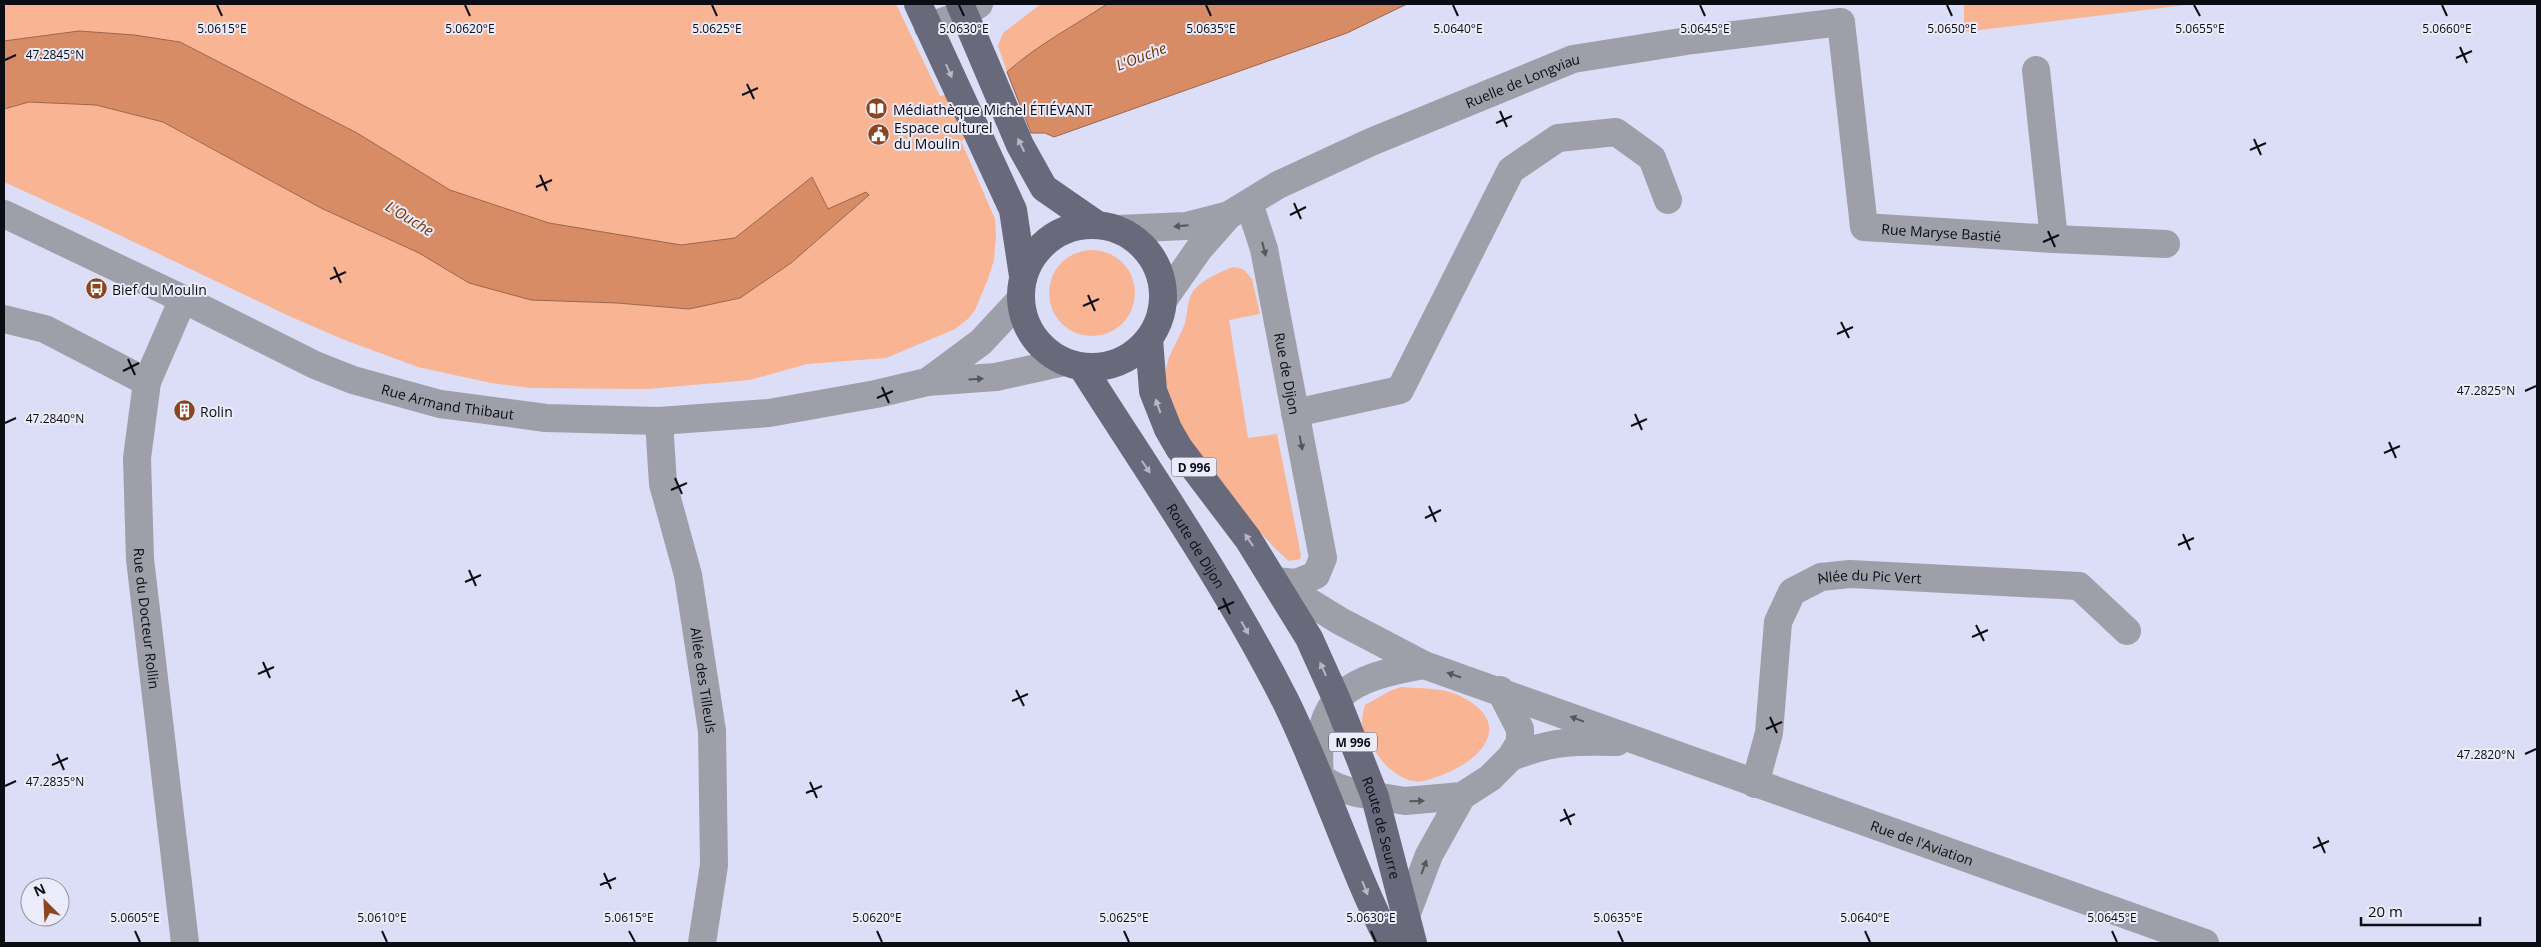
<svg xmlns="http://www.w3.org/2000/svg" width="2541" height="947" font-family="'Open Sans',sans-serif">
<rect width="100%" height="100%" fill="#dcddf7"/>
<g fill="#f8b493">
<path d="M 4,4 L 896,4 L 940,96 L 951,94 L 969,136 L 961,141 L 995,219 L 996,235 L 994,260 L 988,279 L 975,310 L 969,318 L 955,329 L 886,358 L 807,364 L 750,380 L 647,389 L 531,388 L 491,383 L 418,367 L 342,339 L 289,316 L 94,223 L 4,182 L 4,109 L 29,102 L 96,105 L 163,122 L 321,208 L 419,253 L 617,303 L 689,309 L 740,298 L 791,263 L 866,192 L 827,210 L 812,177 L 735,238 L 682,245 L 549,223 L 450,190 L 357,133 L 180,42 L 79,31 L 4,41 Z"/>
<path d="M 1041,4 L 1107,4 C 1074,26 1037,45 1007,72 L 998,46 L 1003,33 Z"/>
<path d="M 1964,4 L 2194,4 L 1964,32 Z"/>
<circle cx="1092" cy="293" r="43"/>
<path d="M 1233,267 L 1243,269 L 1252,279 L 1260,314 L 1229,320 L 1248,438 L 1277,434 L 1301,555 L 1300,559 L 1289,561 C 1256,534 1171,429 1166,387 C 1162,359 1177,346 1185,323 C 1188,312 1187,299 1194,290 C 1202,280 1221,271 1233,267 Z"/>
<path d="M 1401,687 C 1419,689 1441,687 1458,695 C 1514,721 1486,758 1442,775 C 1433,778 1423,783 1413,781 C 1398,778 1385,766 1377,754 C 1364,734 1358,729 1365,705 L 1390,691 Z"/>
</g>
<g fill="#d88c66" stroke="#9b664d">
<path d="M 1107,4 L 1407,4 L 1347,33 L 1054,137 L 1045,133 L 1031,133 L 1007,72 C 1037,45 1074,26 1107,4 Z"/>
<path d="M 79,31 L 134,35 L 180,42 L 357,133 L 450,190 L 549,223 L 681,245 L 735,238 L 812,177 L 828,209 L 866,192 L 869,195 L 791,263 L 740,298 L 689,309 L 617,303 L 531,300 L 469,283 L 419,253 L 321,208 L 163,122 L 96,105 L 29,102 L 4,109 L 4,41 Z"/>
</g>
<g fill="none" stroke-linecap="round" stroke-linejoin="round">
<g stroke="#9e9fa9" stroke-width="28">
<path d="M 928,27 L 964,14 L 979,4"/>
<path id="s1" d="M 1249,203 L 1264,249 L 1323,558 L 1316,575 L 1296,583 L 1275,581"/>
<path id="s2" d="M 4,214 L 183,299 L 315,365 L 353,380 L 440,404 L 546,418 L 659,421 L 769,413 L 876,394 L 927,382 L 996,377 L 1064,362"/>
<path d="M 1118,229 L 1186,226 L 1229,215"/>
<path d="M 2054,239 L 2166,244"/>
<path id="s3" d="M 183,299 L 147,382 L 137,458 L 140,559 L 185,943"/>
<path id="s4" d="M 1164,299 L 1199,249 L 1229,215 L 1278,185 L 1371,142 L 1573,59 L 1693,40 L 1841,22 L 1864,227 L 2054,239 L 2036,70"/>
<path d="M 4,319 L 45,329 L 147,382"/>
<path d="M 927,382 L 981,342 L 1020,300"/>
<path d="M 1295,413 L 1400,390 L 1511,170 L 1558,138 L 1616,132 L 1652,158 L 1668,200"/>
<path id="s5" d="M 659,421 L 663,484 L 688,575 L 712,731 L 714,865 L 702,943"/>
<path id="s6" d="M 1275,581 L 1340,621 L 1424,665 L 2205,943"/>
<path d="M 1424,665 C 1350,678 1313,694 1320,778 L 1337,787 L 1356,793 L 1405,801 L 1462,796 L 1490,778 L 1511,757 L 1520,742 L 1520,729 L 1500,690"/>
<path d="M 1511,757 C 1553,741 1573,741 1617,742"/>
<path id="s7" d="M 1755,784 L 1769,733 L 1778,622 L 1792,592 L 1821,577 L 1850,574 L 2079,586 L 2127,631"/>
<path d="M 1407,913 L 1429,855 L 1462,796"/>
</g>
<g stroke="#68697b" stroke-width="28">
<path d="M 918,4 L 1013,210 L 1023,276"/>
<path d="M 960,4 L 1020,145 L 1044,188 L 1096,224"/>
<circle cx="1092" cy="296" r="71"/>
<path id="s8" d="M 1149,339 L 1153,391 L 1168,429 L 1179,448 L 1248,539 L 1309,638 L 1336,698 L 1375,797 L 1413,943"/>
<path id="s9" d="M 1082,367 C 1152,477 1226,584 1285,700 C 1324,779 1350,865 1390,943"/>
</g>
</g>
<defs><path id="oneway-solid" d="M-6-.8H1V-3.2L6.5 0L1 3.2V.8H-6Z" transform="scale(1.25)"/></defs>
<g fill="#b7b7c8">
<use href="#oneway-solid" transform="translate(949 71) rotate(66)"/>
<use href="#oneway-solid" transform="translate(1021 145) rotate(-116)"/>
<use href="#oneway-solid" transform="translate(1158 406) rotate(-110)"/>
<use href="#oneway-solid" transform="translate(1146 467) rotate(56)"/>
<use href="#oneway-solid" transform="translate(1249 540) rotate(-124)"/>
<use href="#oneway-solid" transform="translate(1245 628) rotate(61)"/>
<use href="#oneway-solid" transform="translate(1323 669) rotate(-114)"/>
<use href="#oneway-solid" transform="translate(1365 888) rotate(68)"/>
</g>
<g fill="#55565e">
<use href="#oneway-solid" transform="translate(1181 226) rotate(175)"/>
<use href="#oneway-solid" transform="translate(1264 249) rotate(76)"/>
<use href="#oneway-solid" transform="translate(976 379) rotate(-4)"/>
<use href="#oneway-solid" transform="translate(1301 443) rotate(79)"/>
<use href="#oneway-solid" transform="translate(1454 675) rotate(-161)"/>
<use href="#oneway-solid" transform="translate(1577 719) rotate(-160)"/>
<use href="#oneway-solid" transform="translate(1417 801) rotate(-2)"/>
<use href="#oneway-solid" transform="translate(1424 867) rotate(-70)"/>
</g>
<path fill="none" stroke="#0c0c14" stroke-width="2" d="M 217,5 L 222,16M 465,5 L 470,16M 712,5 L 717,16M 959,5 L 964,16M 1206,5 L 1211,16M 1453,5 L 1458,16M 1700,5 L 1705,16M 1947,5 L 1952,16M 2194,5 L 2200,16M 2442,5 L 2447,16M 2460,47 L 2467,63M 2456,58 L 2472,51M 5,60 L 16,55M 747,84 L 754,99M 742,95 L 758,88M 1500,111 L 1507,127M 1496,123 L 1512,116M 2254,139 L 2261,155M 2250,150 L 2266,143M 540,175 L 547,191M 536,187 L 552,180M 1294,203 L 1301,219M 1290,215 L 1306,207M 2048,231 L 2055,247M 2043,242 L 2059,235M 334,267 L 341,283M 330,279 L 346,272M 1088,295 L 1095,311M 1083,306 L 1099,299M 1841,322 L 1849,338M 1837,334 L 1853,327M 128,359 L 135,375M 123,371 L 139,363M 882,387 L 889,403M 2525,391 L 2536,386M 877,398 L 893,391M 1635,414 L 1642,430M 5,423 L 16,418M 1631,426 L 1647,419M 2389,442 L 2396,458M 2384,453 L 2400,446M 675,478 L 682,494M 671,490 L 687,483M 1429,506 L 1436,522M 1425,518 L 1441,510M 2183,534 L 2190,550M 2178,545 L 2194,538M 469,570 L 476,586M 465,582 L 481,575M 1223,598 L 1230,614M 1218,609 L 1234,602M 1976,625 L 1984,641M 1972,637 L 1988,630M 263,662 L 270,678M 258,674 L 274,667M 1016,690 L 1024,706M 1012,701 L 1028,694M 1770,717 L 1777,733M 1766,729 L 1782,722M 57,754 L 64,770M 2525,754 L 2536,749M 52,765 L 68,758M 810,782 L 817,798M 5,786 L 16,781M 806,793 L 822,786M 1564,809 L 1571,825M 1560,821 L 1575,814M 2318,837 L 2325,853M 2313,848 L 2329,841M 604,873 L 611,889M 600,885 L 616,878M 135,931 L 140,942M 382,931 L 387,942M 629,931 L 635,942M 877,931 L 882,942M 1124,931 L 1129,942M 1371,931 L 1376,942M 1618,931 L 1623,942M 1865,931 L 1870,942M 2112,931 L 2117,942"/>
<defs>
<symbol id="library-disc" viewBox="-11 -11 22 22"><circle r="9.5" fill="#8c461f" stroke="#ebebfb"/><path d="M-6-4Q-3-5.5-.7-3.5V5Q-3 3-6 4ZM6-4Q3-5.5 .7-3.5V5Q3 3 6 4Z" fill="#fff"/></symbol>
<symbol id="civic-disc" viewBox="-11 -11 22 22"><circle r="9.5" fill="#8c461f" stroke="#ebebfb"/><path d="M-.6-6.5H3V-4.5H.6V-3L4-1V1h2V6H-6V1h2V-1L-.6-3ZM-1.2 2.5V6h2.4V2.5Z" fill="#fff"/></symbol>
<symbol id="bus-disc" viewBox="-11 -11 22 22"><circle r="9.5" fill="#8c461f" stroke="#ebebfb"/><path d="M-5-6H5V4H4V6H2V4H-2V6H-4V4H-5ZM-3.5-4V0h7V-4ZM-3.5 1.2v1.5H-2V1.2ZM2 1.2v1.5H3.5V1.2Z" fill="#fff"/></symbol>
<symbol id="building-disc" viewBox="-11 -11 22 22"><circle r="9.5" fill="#8c461f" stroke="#ebebfb"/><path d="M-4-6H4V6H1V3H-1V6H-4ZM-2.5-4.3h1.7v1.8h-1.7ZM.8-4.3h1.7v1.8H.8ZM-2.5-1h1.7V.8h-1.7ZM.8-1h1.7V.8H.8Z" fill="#fff"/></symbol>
</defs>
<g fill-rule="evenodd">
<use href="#library-disc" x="864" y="96" width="25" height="25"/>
<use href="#civic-disc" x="866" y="122" width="25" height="25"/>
<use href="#bus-disc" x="84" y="276" width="25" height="25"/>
<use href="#building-disc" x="172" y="398" width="25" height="25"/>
</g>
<g text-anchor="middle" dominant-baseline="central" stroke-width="4" stroke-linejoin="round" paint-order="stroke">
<g fill="#ebebfb" stroke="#4f4f59" stroke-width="1">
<rect x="1171.5" y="457.5" width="45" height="19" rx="4"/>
<rect x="1329" y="732.5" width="48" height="19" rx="4"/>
</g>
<g font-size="12" font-weight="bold" fill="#0c0c14">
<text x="1194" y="467">D 996</text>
<text x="1353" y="742">M 996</text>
</g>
<g font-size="14" fill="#0c0c14" stroke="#ebebfb">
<text stroke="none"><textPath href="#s4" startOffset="430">Ruelle de Longviau</textPath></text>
<text stroke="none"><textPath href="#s4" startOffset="1039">Rue Maryse Bastié</textPath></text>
<text stroke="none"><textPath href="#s1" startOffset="175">Rue de Dijon</textPath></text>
<text stroke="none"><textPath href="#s2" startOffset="484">Rue Armand Thibaut</textPath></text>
<text stroke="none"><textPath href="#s9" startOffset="212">Route de Dijon</textPath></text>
<text stroke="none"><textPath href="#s7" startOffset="278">Allée du Pic Vert</textPath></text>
<text stroke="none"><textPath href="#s3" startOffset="328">Rue du Docteur Rollin</textPath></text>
<text stroke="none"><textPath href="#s5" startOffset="264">Allée des Tilleuls</textPath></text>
<text stroke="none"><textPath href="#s8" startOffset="549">Route de Seurre</textPath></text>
<text stroke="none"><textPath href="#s6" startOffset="700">Rue de l'Aviation</textPath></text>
</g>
<g font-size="14" fill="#0c0c14" stroke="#ebebfb" text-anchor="start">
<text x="893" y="109">Médiathèque Michel ÉTIÉVANT</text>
<text x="894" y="127">Espace culturel<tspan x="894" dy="16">du Moulin</tspan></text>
<text x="112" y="289">Bief du Moulin</text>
<text x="200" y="411">Rolin</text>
</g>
<g font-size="15" font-style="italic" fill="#743001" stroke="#ebebfb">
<text transform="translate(1141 56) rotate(-21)">L'Ouche</text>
<text transform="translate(410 218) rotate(31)">L'Ouche</text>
</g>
</g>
<g font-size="12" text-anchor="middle" fill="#0c0c14" stroke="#ebebfb" stroke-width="4" stroke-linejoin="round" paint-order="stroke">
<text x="222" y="33">5.0615°E</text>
<text x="470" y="33">5.0620°E</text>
<text x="717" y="33">5.0625°E</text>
<text x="1211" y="33">5.0635°E</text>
<text x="1458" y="33">5.0640°E</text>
<text x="1705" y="33">5.0645°E</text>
<text x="1952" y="33">5.0650°E</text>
<text x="964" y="33">5.0630°E</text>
<text x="2200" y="33">5.0655°E</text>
<text x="2447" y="33">5.0660°E</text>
<text x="55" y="59">47.2845°N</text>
<text x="2486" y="395">47.2825°N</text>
<text x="55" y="423">47.2840°N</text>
<text x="2486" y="759">47.2820°N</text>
<text x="55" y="786">47.2835°N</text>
<text x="135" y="922">5.0605°E</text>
<text x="382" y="922">5.0610°E</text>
<text x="629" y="922">5.0615°E</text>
<text x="877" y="922">5.0620°E</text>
<text x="1124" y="922">5.0625°E</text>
<text x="1371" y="922">5.0630°E</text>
<text x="1618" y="922">5.0635°E</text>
<text x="1865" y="922">5.0640°E</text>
<text x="2112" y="922">5.0645°E</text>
</g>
<rect width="2541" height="947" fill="none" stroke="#0c0c14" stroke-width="10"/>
<g transform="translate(45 902) rotate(336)"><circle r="24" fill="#ebebfb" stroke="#92929f"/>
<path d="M0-4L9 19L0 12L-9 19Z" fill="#8c461f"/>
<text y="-8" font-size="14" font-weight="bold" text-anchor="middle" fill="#0c0c14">N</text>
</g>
<path d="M2361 917v8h119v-8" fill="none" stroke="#0c0c14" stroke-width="2.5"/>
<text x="2368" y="917" font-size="15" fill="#0c0c14" stroke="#ebebfb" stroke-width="4" paint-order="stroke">20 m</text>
</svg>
